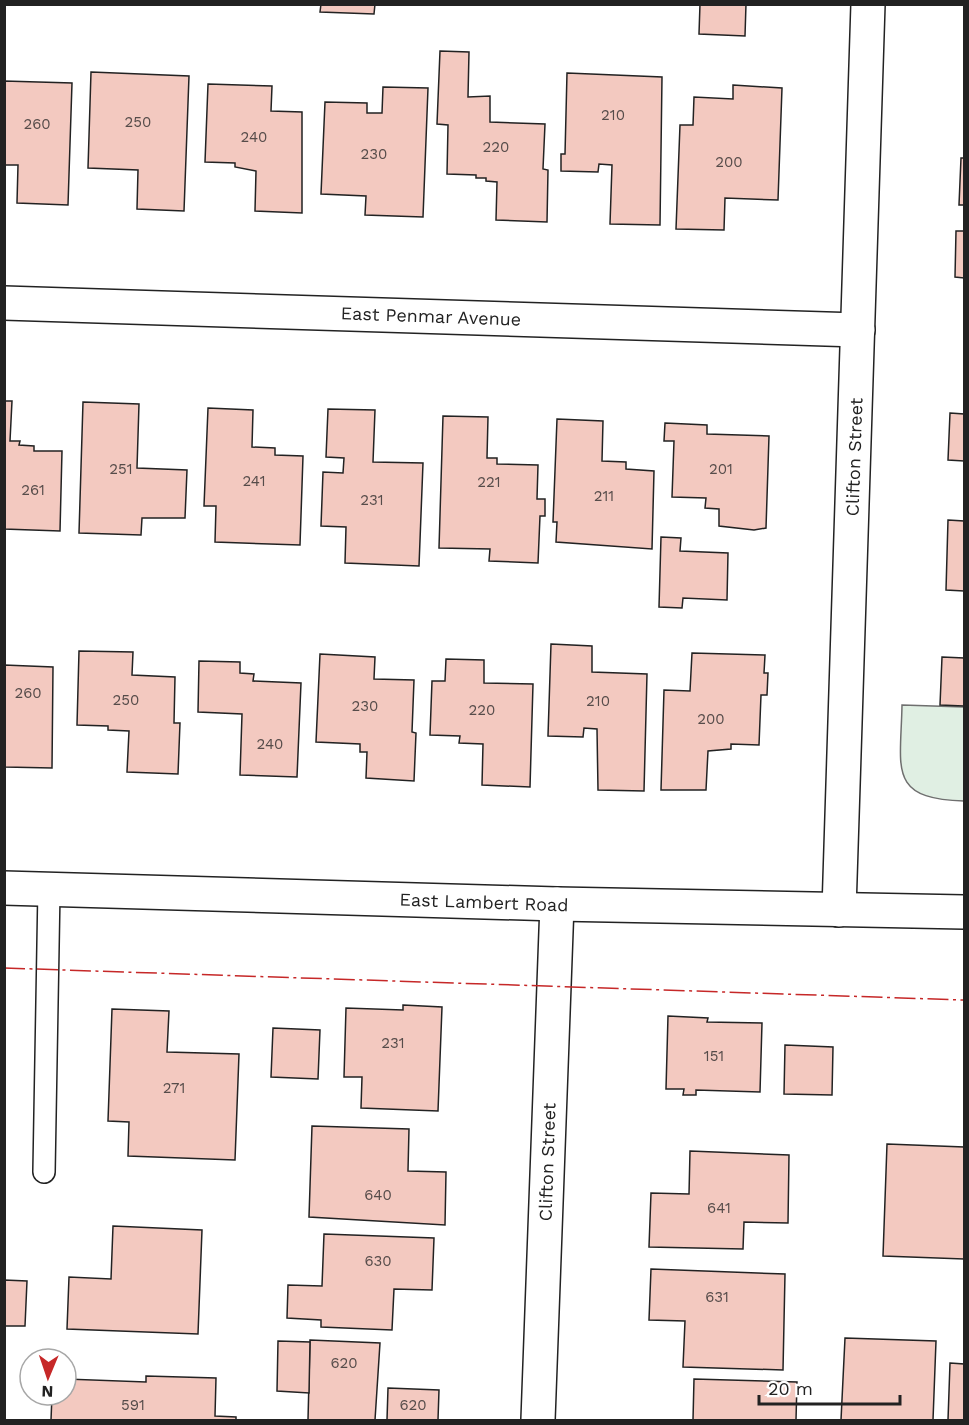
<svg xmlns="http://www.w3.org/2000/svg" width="969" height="1425" font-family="'Work Sans',sans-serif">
<rect width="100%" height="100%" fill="#fff"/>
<path fill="#e0efe3" stroke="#6f6f6f" stroke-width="1.5" d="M 902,705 L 964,707 L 964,801 C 887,799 901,768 902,705 Z"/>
<g fill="#f3c9c0" stroke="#222" stroke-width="1.5">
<path d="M 321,4 L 375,4 L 374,14 L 320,12 Z"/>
<path d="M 700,4 L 746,4 L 745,36 L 699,34 Z"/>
<path d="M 440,51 L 469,52 L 468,97 L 490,96 L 490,122 L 545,124 L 543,169 L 548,170 L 547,222 L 496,220 L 497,182 L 486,181 L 486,178 L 476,178 L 476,175 L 447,174 L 448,125 L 437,124 Z"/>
<path d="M 91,72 L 189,76 L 184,211 L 137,209 L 138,170 L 88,168 Z"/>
<path d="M 567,73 L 662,77 L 660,225 L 610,224 L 612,165 L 599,164 L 598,172 L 561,171 L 561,154 L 565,154 Z"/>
<path d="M 4,81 L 72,83 L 68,205 L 17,203 L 18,165 L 4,165 Z"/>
<path d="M 208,84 L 272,86 L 271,111 L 302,112 L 302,213 L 255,211 L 256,171 L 235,167 L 235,163 L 205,162 Z"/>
<path d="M 733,85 L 782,88 L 778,200 L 725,198 L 724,230 L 676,229 L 680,125 L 693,125 L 694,97 L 733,99 Z"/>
<path d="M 383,87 L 428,88 L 423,217 L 365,215 L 366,196 L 321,194 L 325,102 L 367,103 L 367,113 L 382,113 Z"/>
<path d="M 961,158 L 964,158 L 964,205 L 959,205 Z"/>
<path d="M 956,231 L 964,231 L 964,278 L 955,277 Z"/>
<path d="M 4,401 L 12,401 L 10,441 L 20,441 L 19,445 L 34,446 L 34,451 L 62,451 L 60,531 L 4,529 Z"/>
<path d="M 83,402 L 139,404 L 137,468 L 187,470 L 185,518 L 142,518 L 141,535 L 79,533 Z"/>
<path d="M 208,408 L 253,410 L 252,447 L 275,448 L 275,455 L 303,456 L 300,545 L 215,542 L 216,506 L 204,506 Z"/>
<path d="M 328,409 L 375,410 L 373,462 L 423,463 L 419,566 L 345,563 L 346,527 L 321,526 L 323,472 L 343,473 L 344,458 L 326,457 Z"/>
<path d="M 950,413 L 964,414 L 964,461 L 948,460 Z"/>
<path d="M 443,416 L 488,417 L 487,458 L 497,458 L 497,464 L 538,465 L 537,499 L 545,499 L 545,516 L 540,516 L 538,563 L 489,561 L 490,549 L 439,548 Z"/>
<path d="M 557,419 L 603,421 L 602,461 L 626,462 L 626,469 L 654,471 L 652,549 L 556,542 L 557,522 L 553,522 Z"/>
<path d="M 665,423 L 707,425 L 707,434 L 769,436 L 766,528 L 754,530 L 719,526 L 719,509 L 705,508 L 706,498 L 672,497 L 674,441 L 664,441 Z"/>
<path d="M 948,520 L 964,521 L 964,591 L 946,590 Z"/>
<path d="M 661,537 L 681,538 L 680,551 L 728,553 L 727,600 L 683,598 L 682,608 L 659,607 Z"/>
<path d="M 551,644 L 592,646 L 592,672 L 647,674 L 644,791 L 598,790 L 597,729 L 584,728 L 583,737 L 548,736 Z"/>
<path d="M 79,651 L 133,652 L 132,675 L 175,677 L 174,723 L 180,723 L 178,774 L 127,772 L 129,731 L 108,730 L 108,726 L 77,725 Z"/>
<path d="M 692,653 L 765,655 L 764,673 L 768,673 L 767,695 L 761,695 L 759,745 L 731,744 L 731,749 L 708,751 L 706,790 L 661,790 L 664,690 L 690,691 Z"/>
<path d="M 320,654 L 375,657 L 374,679 L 414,680 L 412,732 L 416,733 L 414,781 L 366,778 L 367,752 L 360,752 L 360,744 L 316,742 Z"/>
<path d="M 942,657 L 964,658 L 964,706 L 940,705 Z"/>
<path d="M 446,659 L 484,660 L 484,683 L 533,684 L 530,787 L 482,785 L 483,744 L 459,743 L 460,736 L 430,735 L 432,681 L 445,681 Z"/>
<path d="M 199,661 L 240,662 L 240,673 L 254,674 L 253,681 L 301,683 L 297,777 L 240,775 L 242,714 L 198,712 Z"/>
<path d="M 4,665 L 53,667 L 52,768 L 5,767 Z"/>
<path d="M 403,1005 L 442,1007 L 438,1111 L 361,1108 L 362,1077 L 344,1077 L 346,1008 L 403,1010 Z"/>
<path d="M 112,1009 L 169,1011 L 167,1052 L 239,1054 L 235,1160 L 128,1156 L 129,1122 L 108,1121 Z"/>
<path d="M 668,1016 L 708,1018 L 707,1022 L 762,1023 L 760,1092 L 696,1090 L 696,1095 L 683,1095 L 684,1089 L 666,1089 Z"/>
<path d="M 273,1028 L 320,1030 L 318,1079 L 271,1077 Z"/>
<path d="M 785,1045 L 833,1047 L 832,1095 L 784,1094 Z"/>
<path d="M 312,1126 L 409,1129 L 408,1171 L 446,1172 L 445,1225 L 309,1217 Z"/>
<path d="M 887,1144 L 964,1147 L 964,1259 L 883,1256 Z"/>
<path d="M 690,1151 L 789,1155 L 788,1223 L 744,1222 L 743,1249 L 649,1247 L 651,1193 L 689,1194 Z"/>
<path d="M 113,1226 L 202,1230 L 198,1334 L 67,1329 L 69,1277 L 111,1279 Z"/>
<path d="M 324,1234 L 434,1238 L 432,1290 L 394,1289 L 392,1330 L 321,1327 L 321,1320 L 287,1318 L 288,1285 L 322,1286 Z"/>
<path d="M 651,1269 L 785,1274 L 783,1370 L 683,1367 L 685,1321 L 649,1320 Z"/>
<path d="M 4,1280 L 27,1281 L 25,1326 L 4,1326 Z"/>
<path d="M 845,1338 L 936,1341 L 933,1420 L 841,1420 Z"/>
<path d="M 310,1340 L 380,1343 L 375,1420 L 308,1420 Z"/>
<path d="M 278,1341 L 310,1342 L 309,1393 L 277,1391 Z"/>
<path d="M 950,1363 L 964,1364 L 964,1420 L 948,1420 Z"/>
<path d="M 146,1376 L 216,1378 L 215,1416 L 236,1417 L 236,1420 L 51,1420 L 52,1395 L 66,1395 L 66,1379 L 146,1382 Z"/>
<path d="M 694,1379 L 797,1382 L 796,1420 L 693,1420 Z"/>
<path d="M 388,1388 L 439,1390 L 438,1420 L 387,1420 Z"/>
</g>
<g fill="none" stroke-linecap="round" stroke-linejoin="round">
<defs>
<path id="lane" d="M 44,1172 L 49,889"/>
<g id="street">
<path d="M 4,303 L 858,330"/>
<path d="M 839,910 L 868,4"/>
<path d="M 538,1420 L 557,904"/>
</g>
<path id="secondary" d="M 4,888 L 557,904 L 964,912"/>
</defs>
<use href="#lane" stroke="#222" stroke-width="24"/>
<use href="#street" stroke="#222" stroke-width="36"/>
<use href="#secondary" stroke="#222" stroke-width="36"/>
<use href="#lane" stroke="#fff" stroke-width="21"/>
<use href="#street" stroke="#fff" stroke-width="33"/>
<use href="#secondary" stroke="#fff" stroke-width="33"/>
<path stroke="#c62828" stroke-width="1.5" stroke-dasharray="21 4.5 3 4.5" stroke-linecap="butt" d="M 4,968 L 964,1000"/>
</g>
<g text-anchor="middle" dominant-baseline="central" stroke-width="4.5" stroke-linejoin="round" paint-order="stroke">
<g font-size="15" fill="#564c4a">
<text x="613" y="115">210</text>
<text x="138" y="122">250</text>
<text x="37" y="124">260</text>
<text x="254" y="137">240</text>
<text x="496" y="147">220</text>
<text x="374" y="154">230</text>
<text x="729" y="162">200</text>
<text x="121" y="469">251</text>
<text x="721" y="469">201</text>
<text x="254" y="481">241</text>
<text x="489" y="482">221</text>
<text x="33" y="490">261</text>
<text x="604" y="496">211</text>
<text x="372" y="500">231</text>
<text x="28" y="693">260</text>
<text x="126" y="700">250</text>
<text x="598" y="701">210</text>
<text x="365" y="706">230</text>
<text x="482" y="710">220</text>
<text x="711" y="719">200</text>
<text x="270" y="744">240</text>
<text x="393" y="1043">231</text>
<text x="714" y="1056">151</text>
<text x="174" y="1088">271</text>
<text x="378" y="1195">640</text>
<text x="719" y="1208">641</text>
<text x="378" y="1261">630</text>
<text x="717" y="1297">631</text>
<text x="344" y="1363">620</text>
<text x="133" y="1405">591</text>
<text x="413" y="1405">620</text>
</g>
<g font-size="18" fill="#222" stroke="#fff">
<text transform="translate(431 316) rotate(2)">East Penmar Avenue</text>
<text transform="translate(854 457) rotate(-88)">Clifton Street</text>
<text transform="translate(484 902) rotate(2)">East Lambert Road</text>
<text transform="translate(547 1162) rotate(-88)">Clifton Street</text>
</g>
</g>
<rect width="969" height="1425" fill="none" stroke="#222222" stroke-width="12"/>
<g transform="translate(48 1377) rotate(182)"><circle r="28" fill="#ffffff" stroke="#a7a7a7" stroke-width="1.5"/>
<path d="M0-4.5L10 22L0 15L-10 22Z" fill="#c62828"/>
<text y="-9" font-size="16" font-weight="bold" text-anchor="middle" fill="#222222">N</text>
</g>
<path d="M759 1395v9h141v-9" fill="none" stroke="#222222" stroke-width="3"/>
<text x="768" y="1395" font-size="18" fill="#222222" stroke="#ffffff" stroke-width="4.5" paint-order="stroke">20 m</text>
</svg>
